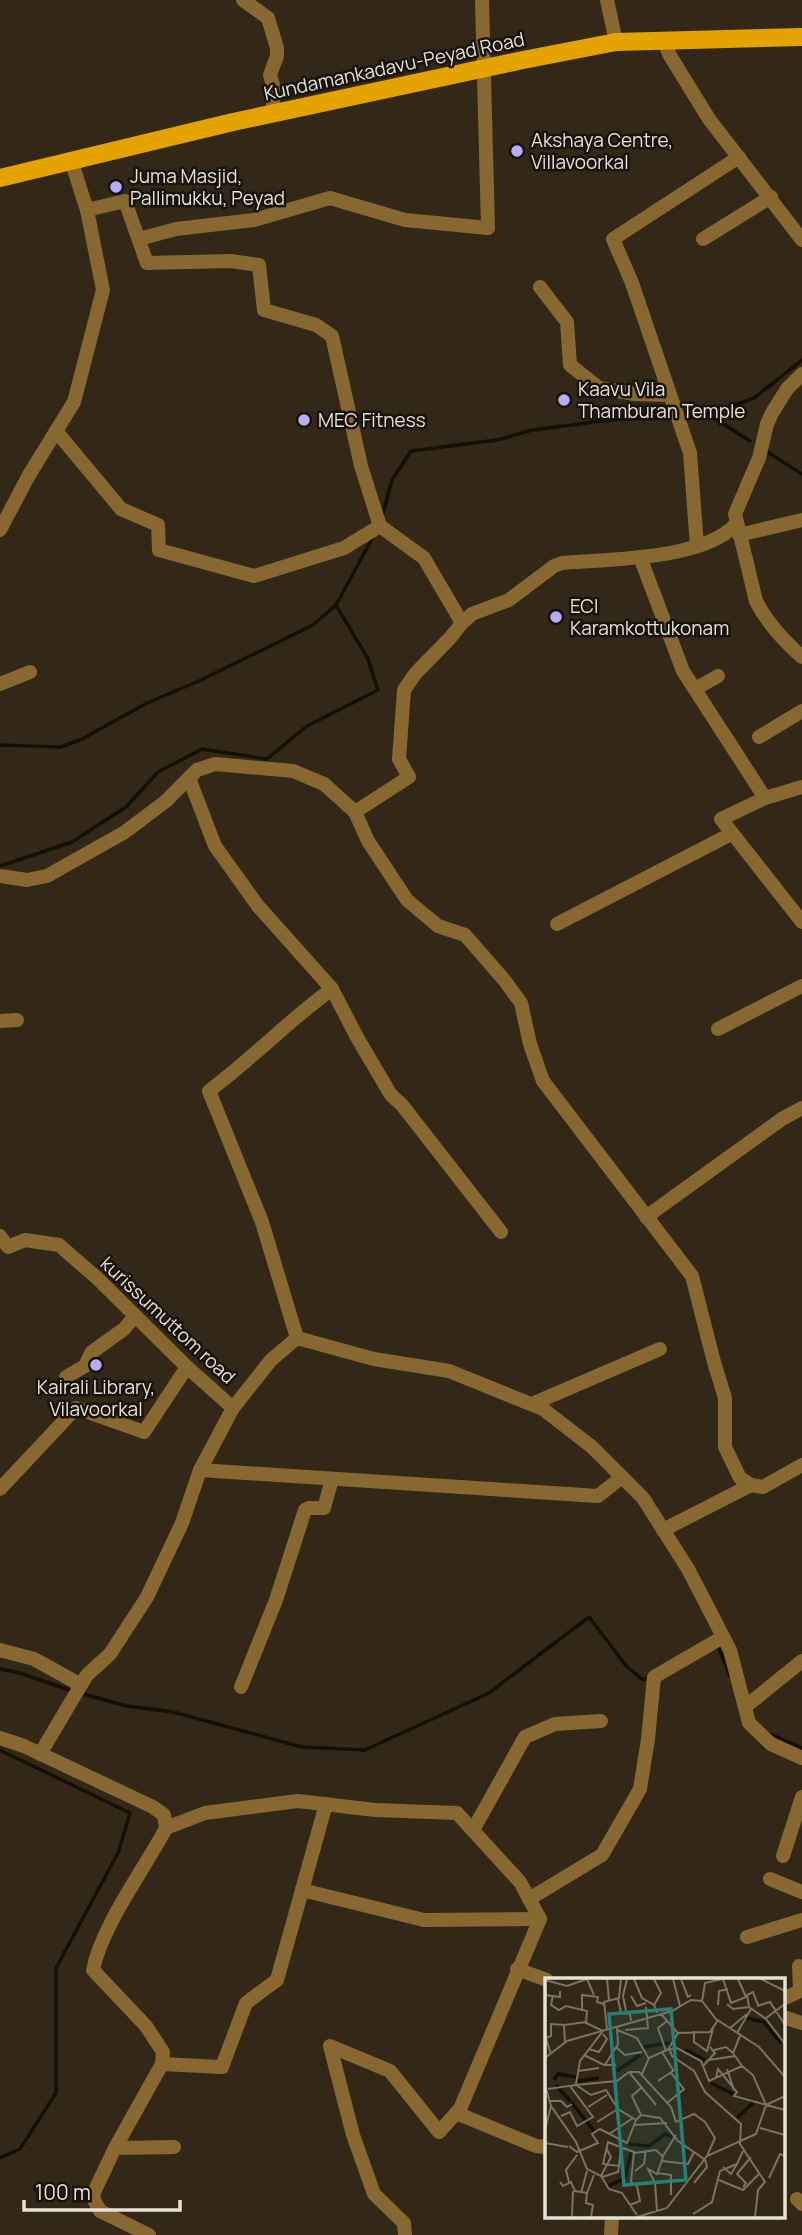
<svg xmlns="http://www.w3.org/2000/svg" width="802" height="2235" font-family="Manrope,sans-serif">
<rect width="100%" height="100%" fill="#332817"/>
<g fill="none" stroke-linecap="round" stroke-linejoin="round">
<g stroke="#150e04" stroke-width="3.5">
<path d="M 709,415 L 754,398 L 802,360"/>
<path d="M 682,418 L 709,415 L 750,441"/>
<path d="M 766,451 L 802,474"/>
<path d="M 382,517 L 392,480 L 411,451 L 497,440 L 532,430 L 620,419 L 674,418"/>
<path d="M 0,745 L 61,747 L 82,739 L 147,703 L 199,681 L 313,625 L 336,605 L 373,537"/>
<path d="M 0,866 L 72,842 L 126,807 L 158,772 L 202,749 L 267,759 L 307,726 L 378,690 L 368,659 L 336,605"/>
<path d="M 716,1648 L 719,1648 L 730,1676"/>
<path d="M 0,1669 L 20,1673 L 72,1691"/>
<path d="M 79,1693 L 127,1706 L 173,1712 L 302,1747 L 365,1750 L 489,1693 L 589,1617 L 627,1667 L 643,1680 L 651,1676"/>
<path d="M 770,1734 L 802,1748"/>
<path d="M 0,1750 L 130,1813 L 118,1853 L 56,1968 L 56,2093 L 20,2149 L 0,2158"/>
</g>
<g stroke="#876830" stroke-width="14">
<path d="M 243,0 L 268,18 L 277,48 L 277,56 L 270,75 L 273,85 L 273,114"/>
<path d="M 607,0 L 616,42"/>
<path d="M 664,41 L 669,54 L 709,119 L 802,240"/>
<path d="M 87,210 L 125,201 L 147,263 L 231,261 L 259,265 L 264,310 L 316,325 L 332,336 L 361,466 L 380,526 L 424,558 L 462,623"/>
<path d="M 139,239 L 176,229 L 254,220 L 330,198 L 405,220 L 488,228 L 482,0"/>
<path d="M 703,239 L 771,197"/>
<path d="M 540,287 L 567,322 L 570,365 L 599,388 L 635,394 L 668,395"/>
<path d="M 802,374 L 787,389 L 772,413 L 767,424 L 759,458 L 735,514 L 756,601 C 767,623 784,641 802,657"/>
<path d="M 56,431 L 121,509 L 158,525 L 159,550 L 254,576 L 344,548 L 380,526"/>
<path d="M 0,530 L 29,475 L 74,402 L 103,290 L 87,210 L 71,160"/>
<path d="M 739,535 L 802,520"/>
<path d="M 697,546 L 690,453 L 632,283 L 613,239 L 739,157"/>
<path d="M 640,557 L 683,671 L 765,798"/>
<path d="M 0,684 L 30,672"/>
<path d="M 695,689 L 718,676"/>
<path d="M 759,737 L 802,711"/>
<path d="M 189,778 L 215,846 L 258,906 L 332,989 L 358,1039 L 391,1095 L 402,1105 L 501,1232"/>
<path d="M 802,787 L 765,798 L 721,819 L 802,922"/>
<path d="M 355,812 L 409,777 L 399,759 L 404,690 L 415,674 L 450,638 L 462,623 L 472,614 L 509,600 L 554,566 L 562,563 C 609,559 704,560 736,524"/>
<path d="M 0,876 L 27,880 L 47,876 L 125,832 L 166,801 L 197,770 L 215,764 L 293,771 L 324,784 L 355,812 L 368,841 L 407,900 L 438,926 L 465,935 L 505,981 L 521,1003 L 530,1044 L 543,1081 L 692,1276 L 714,1362 L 725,1398 L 725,1447 L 740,1478 L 751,1485 L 763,1487 L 802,1465"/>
<path d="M 557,924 L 731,834"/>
<path d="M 0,1021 L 17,1020"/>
<path d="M 718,1029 L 802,986"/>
<path d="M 646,1217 L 782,1119 L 802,1108"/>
<path d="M 0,1236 L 8,1247 L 25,1240 L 59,1245 L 97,1278 L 187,1367 L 233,1408 L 271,1360 L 297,1338 L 374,1359 L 449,1371 L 543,1409 L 592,1447 L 643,1498 L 688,1569 L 730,1650 L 749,1723 L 771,1744 L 802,1758"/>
<path d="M 297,1338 L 262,1222 L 209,1091 C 252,1059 289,1020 332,989"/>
<path d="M 66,1377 L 85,1366 L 92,1352 L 124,1329 L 135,1316"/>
<path d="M 532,1404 L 660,1349"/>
<path d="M 200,1470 L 598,1496 L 622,1477"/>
<path d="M 0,1489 L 76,1408 L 144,1432 L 187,1367"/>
<path d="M 663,1530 L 751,1485"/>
<path d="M 0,1650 L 34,1659 L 81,1685 L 87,1675 L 110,1654 L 147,1597 L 182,1523 L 200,1470 L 233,1408"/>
<path d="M 241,1687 L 276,1600 L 305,1510 L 309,1508 L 324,1508 L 332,1479"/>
<path d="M 745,1707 L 802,1661"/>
<path d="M 0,1738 L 24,1746 L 153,1807 L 164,1815 L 166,1828 C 144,1870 102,1925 93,1970 L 146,2026 L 163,2052 L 162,2064 L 115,2148 L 95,2190 L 93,2198 L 100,2211 L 149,2235"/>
<path d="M 40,1754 L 81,1685"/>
<path d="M 166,1828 L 205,1813 L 298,1801 L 375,1810 L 457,1813 L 520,1882 L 540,1919 L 460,2109 L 439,2132 L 390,2071 L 330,2046 L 353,2135 L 374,2194 L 404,2223 L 405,2235"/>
<path d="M 473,1830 L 525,1737 L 555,1724 L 601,1721"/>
<path d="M 783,1856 L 802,1797"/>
<path d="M 770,1879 L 802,1892"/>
<path d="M 302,1890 L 424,1920 L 540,1919"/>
<path d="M 529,1899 L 602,1855 L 640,1789 L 648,1739 L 654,1677 L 723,1637"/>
<path d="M 747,1937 L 802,1920"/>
<path d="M 517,1969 L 547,1980"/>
<path d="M 783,1999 L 800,1991 L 799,1966"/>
<path d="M 783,2017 L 802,2023"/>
<path d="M 162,2064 L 222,2067 L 246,2003 L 277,1980 L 326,1804"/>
<path d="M 456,2113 L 536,2146 L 546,2147"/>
<path d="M 115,2148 L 174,2147"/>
<path d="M 797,2199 L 802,2204"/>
<path d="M 611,2235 L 612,2216"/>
</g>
<path stroke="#e5a300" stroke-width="18" d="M 0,178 L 233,122 L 523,60 L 616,42 L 802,37"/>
</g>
<g fill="#b6acf8" stroke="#17120b" stroke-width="2.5">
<circle cx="517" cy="151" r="7"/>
<circle cx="116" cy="187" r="7"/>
<circle cx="564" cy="400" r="7"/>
<circle cx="304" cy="420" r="7"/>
<circle cx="556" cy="617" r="7"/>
<circle cx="96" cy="1365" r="7"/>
</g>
<g text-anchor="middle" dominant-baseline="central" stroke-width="5" stroke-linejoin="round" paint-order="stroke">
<g font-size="19" fill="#e8e1d6" stroke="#17120b">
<text transform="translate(394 66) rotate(-12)">Kundamankadavu-Peyad Road</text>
<text transform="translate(168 1320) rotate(43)">kurissumuttom road</text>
</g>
<g font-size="19" fill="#e8e1d6" stroke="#17120b" text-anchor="start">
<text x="531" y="140">Akshaya Centre,<tspan x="531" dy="22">Villavoorkal</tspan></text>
<text x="130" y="176">Juma Masjid,<tspan x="130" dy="22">Pallimukku, Peyad</tspan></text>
<text x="578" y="389">Kaavu Vila<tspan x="578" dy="22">Thamburan Temple</tspan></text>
<text x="318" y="420">MEC Fitness</text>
<text x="570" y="606">ECI<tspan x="570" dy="22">Karamkottukonam</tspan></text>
<text x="96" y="1387" text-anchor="middle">Kairali Library,<tspan x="96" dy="22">Vilavoorkal</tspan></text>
</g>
</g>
<g transform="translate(545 1978)">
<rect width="240" height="240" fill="#332817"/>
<path fill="none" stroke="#150e04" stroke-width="3.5" d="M 201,40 L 219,44 L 236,65M 98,69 L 125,65M 140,72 L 160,82M 72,93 L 95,77M 9,102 L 13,96 L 31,99M 33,103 L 54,100M 166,105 L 188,116M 11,107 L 25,123M 26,124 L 49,153M 192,140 L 208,125M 83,166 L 104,168 L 120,156 L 127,159M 63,208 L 80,200 L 86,174"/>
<path fill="none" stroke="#7b7263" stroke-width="2" d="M 62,1 L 64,23M 89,1 L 97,20 L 109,27 L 112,35M 128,1 L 135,28M 136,1 L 143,19 L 146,17M 178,1 L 186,25 L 201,19 L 193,1M 216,1 L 240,13M 0,2 L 22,8 L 42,1 L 49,17M 0,17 L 15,19 L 15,13M 8,17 L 6,27 L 14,32 L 21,28 L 42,33 L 41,45 L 58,53 L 35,83 L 31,106M 86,18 L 92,28 L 101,25M 73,21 L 76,35 L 85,36 L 86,43M 157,23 L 171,41 L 214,69 L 240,99M 157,23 L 160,5 L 177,1M 182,26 L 188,31 L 204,29M 109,27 L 116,15 L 109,1M 173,27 L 174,13 L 183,11M 213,27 L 208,14 L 202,17 L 204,29 L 221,41 L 240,66M 212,28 L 225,24 L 240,47M 37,31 L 37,17 L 53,19 L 52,24 L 59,26M 81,33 L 78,18 L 82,1M 116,36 L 133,55 L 124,70 L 127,78 L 149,93 L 160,114 L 196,146 L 195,166 L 220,204 L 213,212 L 210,239M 221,40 L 240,26M 19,47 L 41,44M 185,50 L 202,36M 62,51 L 59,24 L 74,20 L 76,1M 72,52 L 92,60 L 104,81M 80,52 L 103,50 L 101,29M 149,53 L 149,64 L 162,73 L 168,51M 133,55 L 165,54 L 173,42M 192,55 L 206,31M 71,69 L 80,77 L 97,74M 44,71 L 54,74 L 62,61 L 58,56M 124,72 L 132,70 L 156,83 L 164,103 L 197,88 L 188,75 L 195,58M 169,72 L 181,69 L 188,75M 121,73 L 113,50 L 122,43M 117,74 L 128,92M 6,76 L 1,60 L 6,58 L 6,46 L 19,47 L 20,64M 39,77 L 59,87 L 71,87M 0,80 L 22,63 L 127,33 L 146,22 L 157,23M 164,82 L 190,78M 60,87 L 73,66 L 72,50M 158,88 L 170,75 L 165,69M 197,88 L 208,97 L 221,127M 182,91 L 189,112M 33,93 L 54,90M 84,94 L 111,127M 97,96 L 104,80 L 124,71M 171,100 L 173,91 L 192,114 L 189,118 L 240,132M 113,103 L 131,91M 0,107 L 6,128 L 31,164 L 42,191 L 56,198 L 64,211 L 77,215 L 92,237M 31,107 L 72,103 L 84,94 L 94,94 L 126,129 L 131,144 L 149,136 L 160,144 L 170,160 L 162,178M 3,111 L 31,107 L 46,117 L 61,112 L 73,131 L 91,142 L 96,137 L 115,140 L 133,163 L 159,181M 5,123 L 16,123 L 22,129 L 27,126M 122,125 L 139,111 L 126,95M 43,129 L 62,117M 96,137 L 87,118 L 96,110M 16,138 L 25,134 L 32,148 L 48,139 L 25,108M 52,144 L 73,131M 89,147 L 122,145M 215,150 L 240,157M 0,152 L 6,128M 64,156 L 88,140M 0,165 L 23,169M 24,168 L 32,174 L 53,165 L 47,156 L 55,151 L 82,165 L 91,142M 76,169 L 74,188 L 58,186 L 63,164 L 70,167 L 89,174 L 86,204 L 92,208 L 95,223 L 85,227M 89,175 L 111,172 L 118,179 L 112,196 L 103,191 L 110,205 L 112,233M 118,178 L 131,157M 117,183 L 143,186 L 149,174M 178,189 L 186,196 L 192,186M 90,193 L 99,186 L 101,172M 113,195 L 126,197 L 126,217M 56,198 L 66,179 L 61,170M 57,199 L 73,194 L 74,188M 224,200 L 235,176 L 240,178M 174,202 L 198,212 L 215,195M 15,204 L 18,208 L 26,204 L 30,213 L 42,215 L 49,197M 24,204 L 21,192 L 32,177M 149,205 L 162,189 L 160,181M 198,209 L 201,205 L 192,196 L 206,179M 36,215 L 42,193M 42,215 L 41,225 L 48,227 L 46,239M 148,236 L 167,224 L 175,193 L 192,186 L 198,173M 27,239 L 28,213M 92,239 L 122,230 L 162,178 L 211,156 L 221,127 L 240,118"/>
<path fill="#258178" fill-opacity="0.15" stroke="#258178" stroke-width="3.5" d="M 126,31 L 141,202 L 79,207 L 64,36 Z"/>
<rect width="240" height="240" fill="none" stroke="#e8e1d6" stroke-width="3.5"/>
</g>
<path d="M24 2200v10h156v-10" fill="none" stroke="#e8e1d6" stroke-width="3.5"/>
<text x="35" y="2200" font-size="21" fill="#e8e1d6" stroke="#17120b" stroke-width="5" paint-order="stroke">100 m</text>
</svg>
